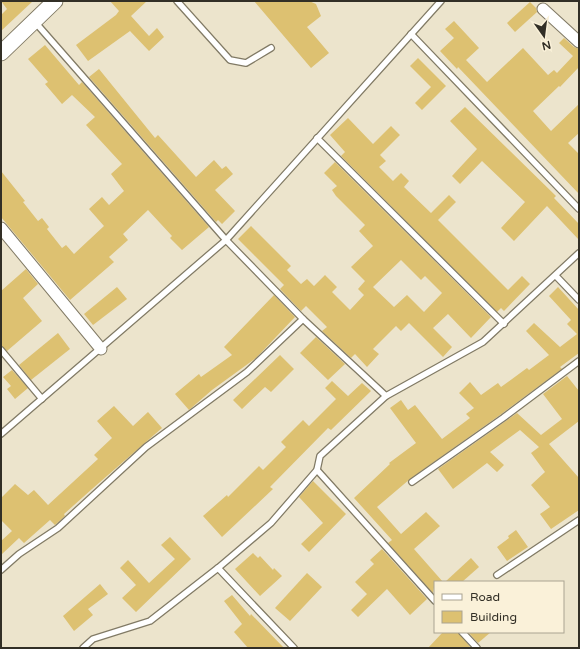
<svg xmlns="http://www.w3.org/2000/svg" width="580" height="649" font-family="'Varela Round',sans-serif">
<rect width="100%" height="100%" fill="#ece4cc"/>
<g fill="#ddc171" fill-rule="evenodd">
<path d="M 1,1 L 33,1 L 1,31 L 1,15 L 7,9 Z"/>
<path d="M 110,1 L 147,1 L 131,16 L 149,36 L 157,28 L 164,37 L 149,51 L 130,31 L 88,61 L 76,45 L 116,15 L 119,11 Z"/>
<path d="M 254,1 L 309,1 L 316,4 L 321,16 L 307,27 L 329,53 L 311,68 Z"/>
<path d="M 530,2 L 536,8 L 537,12 L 515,32 L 507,23 Z"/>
<path d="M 454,21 L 479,48 L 466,60 L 487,82 L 523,48 L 548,75 L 554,70 L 557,73 L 573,56 L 559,43 L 564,38 L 574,47 L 579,49 L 579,67 L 560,87 L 559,86 L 533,111 L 551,131 L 579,104 L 579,133 L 568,143 L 579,154 L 579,194 L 458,67 L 457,69 L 440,51 L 454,38 L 445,29 Z"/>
<path d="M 45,45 L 79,85 L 82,82 L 209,227 L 182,250 L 170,238 L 172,236 L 148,210 L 123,234 L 128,240 L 109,257 L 114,262 L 70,300 L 1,217 L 1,171 L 25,201 L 23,202 L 38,221 L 42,218 L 49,227 L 47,229 L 62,248 L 66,245 L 74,254 L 104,226 L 89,209 L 102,197 L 109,205 L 124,191 L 111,174 L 122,164 L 86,125 L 95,117 L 72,95 L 62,104 L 45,84 L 48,82 L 28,59 Z"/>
<path d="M 418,58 L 446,86 L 422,110 L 415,103 L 431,87 L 410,66 Z"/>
<path d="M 99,69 L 155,138 L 158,135 L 196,177 L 214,160 L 222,169 L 226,166 L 233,174 L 215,190 L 235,211 L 222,224 L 218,220 L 216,222 L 89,77 Z"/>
<path d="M 465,107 L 556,196 L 554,198 L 579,224 L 579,240 L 547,206 L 514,241 L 501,228 L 525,202 L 482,161 L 460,184 L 452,176 L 477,149 L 450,121 Z"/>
<path d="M 348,118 L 373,144 L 391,126 L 400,135 L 380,155 L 386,161 L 379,167 L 393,181 L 401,173 L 409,181 L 404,187 L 431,213 L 449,195 L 456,202 L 438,220 L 508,290 L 522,276 L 530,284 L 504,311 L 501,308 L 497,312 L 341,156 L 345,152 L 330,135 Z"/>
<path d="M 335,162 L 491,317 L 471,338 L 448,314 L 433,328 L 452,347 L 443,357 L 409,323 L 401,331 L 396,326 L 373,349 L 379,354 L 367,367 L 355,354 L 351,358 L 322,331 L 327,327 L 306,306 L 301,311 L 280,289 L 284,285 L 238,239 L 251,226 L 291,266 L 287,270 L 301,284 L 307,279 L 314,286 L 325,275 L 337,287 L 332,292 L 350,310 L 364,295 L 358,289 L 365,281 L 351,267 L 373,246 L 359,231 L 365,225 L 336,196 L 332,190 L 337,186 L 324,173 ZM 401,260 L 421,280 L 425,276 L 442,293 L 424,312 L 407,295 L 394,307 L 373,287 Z"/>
<path d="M 26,269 L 38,284 L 23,298 L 42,321 L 7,351 L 1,346 L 1,291 Z"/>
<path d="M 117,287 L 127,299 L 93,325 L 84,314 Z"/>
<path d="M 558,287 L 579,310 L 579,353 L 560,367 L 562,369 L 500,415 L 410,479 L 377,507 L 401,534 L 426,512 L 440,526 L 414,549 L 443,582 L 435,582 L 433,593 L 388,543 L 392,540 L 354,498 L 390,464 L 389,463 L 416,443 L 390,408 L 401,400 L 408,410 L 415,405 L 442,439 L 470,418 L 466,414 L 474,408 L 459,393 L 470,382 L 481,395 L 498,383 L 501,387 L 527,368 L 529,370 L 549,355 L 526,331 L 534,323 L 560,347 L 577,334 L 567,324 L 571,320 L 549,296 Z"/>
<path d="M 274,295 L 295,317 L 256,358 L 212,390 L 189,410 L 175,394 L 199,374 L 201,377 L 232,355 L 224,347 Z"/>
<path d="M 58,333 L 70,349 L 31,380 L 19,365 Z"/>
<path d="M 316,337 L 345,364 L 328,380 L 300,353 Z"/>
<path d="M 280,355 L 294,369 L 271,392 L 265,387 L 242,409 L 233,400 Z"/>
<path d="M 12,370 L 28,388 L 15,399 L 7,389 L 11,386 L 3,377 Z"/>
<path d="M 567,376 L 579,391 L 579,421 L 549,444 L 579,478 L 579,510 L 551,529 L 540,514 L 550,507 L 531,485 L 545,472 L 531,453 L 539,447 L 520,430 L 490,452 L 504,465 L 497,472 L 487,463 L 453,489 L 438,469 L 517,413 L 541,435 L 562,419 L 543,394 Z"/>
<path d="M 332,381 L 348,396 L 362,383 L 371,391 L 331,430 L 328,428 L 270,487 L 273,489 L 222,537 L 203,516 L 227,495 L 228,497 L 259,466 L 263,470 L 286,447 L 281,442 L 303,420 L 309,426 L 336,399 L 325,388 Z"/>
<path d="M 114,406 L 133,426 L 148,412 L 162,428 L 92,489 L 64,514 L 65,516 L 55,525 L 50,520 L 24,543 L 19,538 L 1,555 L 1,541 L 12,531 L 1,520 L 1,498 L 15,484 L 28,495 L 34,490 L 48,505 L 98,459 L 94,455 L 112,438 L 97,421 Z"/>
<path d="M 313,481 L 346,514 L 309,552 L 301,544 L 323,523 L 299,497 Z"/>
<path d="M 516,530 L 528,547 L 507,561 L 497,547 L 509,538 L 508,536 Z"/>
<path d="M 170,537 L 191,559 L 136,612 L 122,598 L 136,585 L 120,568 L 128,560 L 149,583 L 175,559 L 161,545 Z"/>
<path d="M 382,549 L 427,599 L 410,615 L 387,589 L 358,617 L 351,610 L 367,594 L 355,582 L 374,564 L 370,560 Z"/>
<path d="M 253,553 L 258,558 L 260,556 L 273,570 L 274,568 L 282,576 L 260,596 L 235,569 Z"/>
<path d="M 471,558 L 479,567 L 462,582 L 445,582 Z"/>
<path d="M 307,573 L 322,587 L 290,621 L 275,608 Z"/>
<path d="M 100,584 L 108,594 L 88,609 L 93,615 L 74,631 L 63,616 Z"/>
<path d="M 232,595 L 250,616 L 251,614 L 284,648 L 248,648 L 234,632 L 242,624 L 224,601 Z"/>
<path d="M 443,632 L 458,632 L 471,648 L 428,648 Z"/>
<path d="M 468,632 L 491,632 L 478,643 Z"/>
</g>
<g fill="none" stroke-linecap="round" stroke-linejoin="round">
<defs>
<g id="lane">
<path d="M 177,1 L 230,60 L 246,63 L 271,48"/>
<path d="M 411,34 L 579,209"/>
<path d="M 317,138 L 504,324"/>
<path d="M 556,276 L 579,300"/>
<path d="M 303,319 L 386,396"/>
<path d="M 1,350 L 42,399"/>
<path d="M 1,434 L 226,240 L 441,1"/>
<path d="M 317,470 L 435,601"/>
<path d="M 412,482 L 503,418 L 579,361"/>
<path d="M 218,568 L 294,648"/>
<path d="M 1,570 L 19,554 L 58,528 L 146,447 L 247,372 L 303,319 L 226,240 L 35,22"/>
<path d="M 497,575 L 579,520"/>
<path d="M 462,632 L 477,648"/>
<path d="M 83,648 L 93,639 L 150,621 L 218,568 L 271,523 L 317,470 L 320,456 L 386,396 L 483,342 L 579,253"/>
</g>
<g id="street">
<path d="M 543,9 L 579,42"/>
<path d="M 1,228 L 101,349"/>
</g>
<path id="secondary" d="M 1,53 L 55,1"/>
</defs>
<use href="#lane" stroke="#817a65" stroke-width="8"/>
<use href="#street" stroke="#817a65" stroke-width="13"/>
<use href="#secondary" stroke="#817a65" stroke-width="17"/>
<use href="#lane" stroke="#fff" stroke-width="5.5"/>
<use href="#street" stroke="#fff" stroke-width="11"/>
<use href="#secondary" stroke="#fff" stroke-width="15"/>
</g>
<rect width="580" height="649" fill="none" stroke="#322f26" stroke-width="4"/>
<rect x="434" y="581" width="130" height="52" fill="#faf1d9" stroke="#aaa391"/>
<rect x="442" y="594" width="20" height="6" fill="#ffffff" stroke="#aaa391"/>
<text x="470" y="601" font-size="12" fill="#322f26">Road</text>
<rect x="442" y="611" width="20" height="12" fill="#ddc171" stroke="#aaa391"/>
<text x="470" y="621" font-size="12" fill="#322f26">Building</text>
<g transform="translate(544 36) rotate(166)" stroke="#faf1d9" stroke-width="3" paint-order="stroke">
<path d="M0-3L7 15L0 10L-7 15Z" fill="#322f26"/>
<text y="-6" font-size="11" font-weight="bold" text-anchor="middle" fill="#322f26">N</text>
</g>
</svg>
